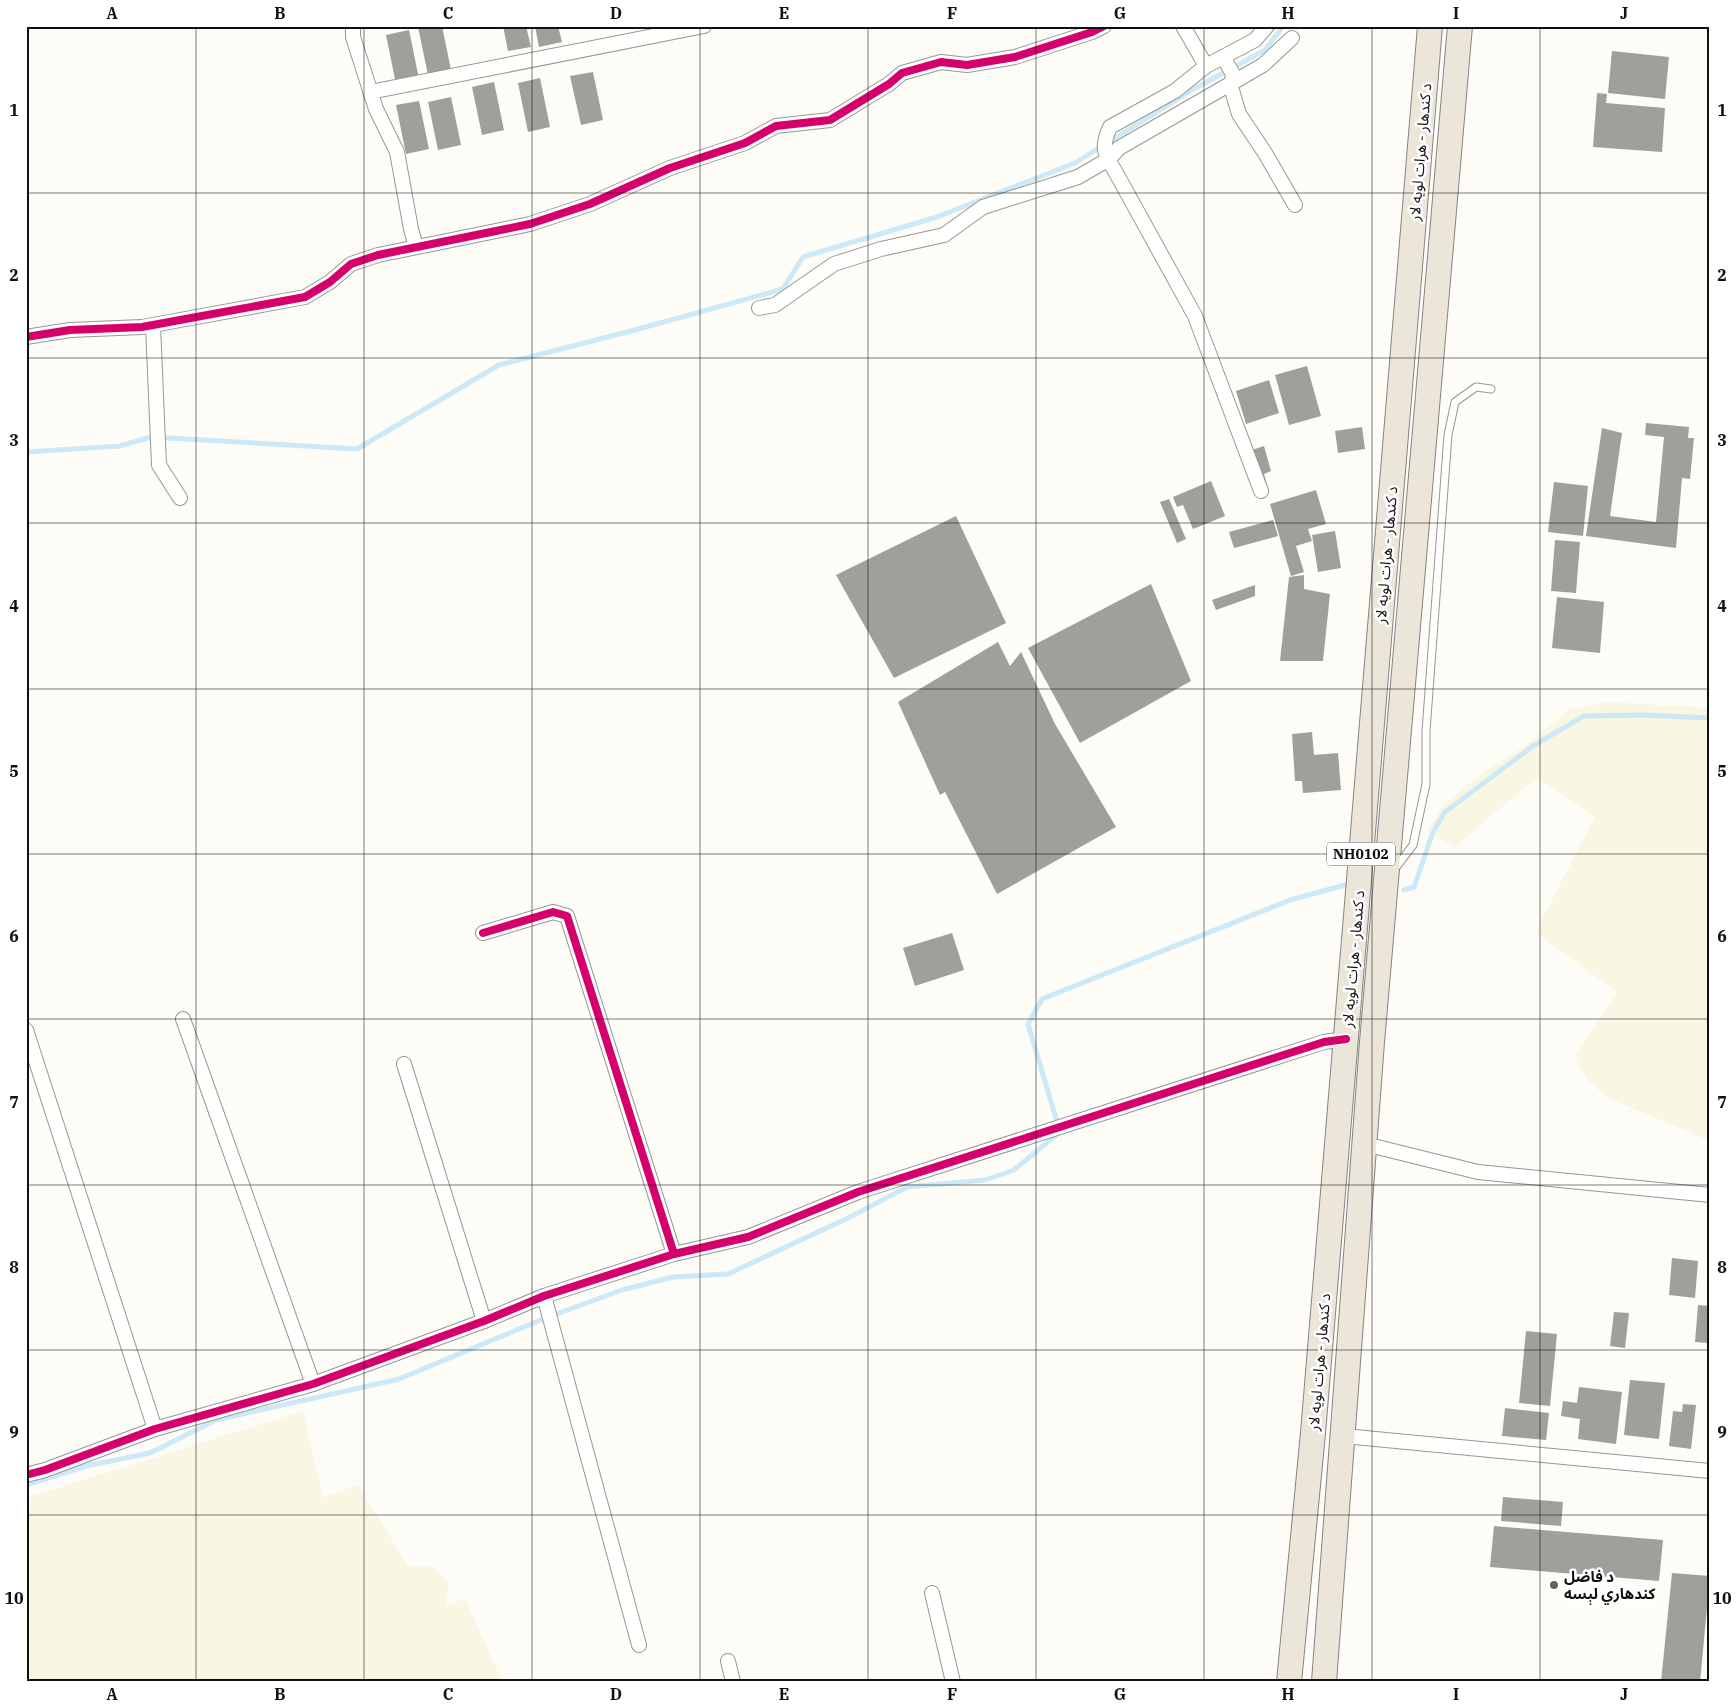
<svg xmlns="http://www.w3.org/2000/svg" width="1736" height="1708" font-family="'IBM Plex Serif','Noto Sans Arabic',serif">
<rect width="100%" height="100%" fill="#fdfcf7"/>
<g fill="#f9f7e4">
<path d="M 1609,702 L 1710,708 L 1710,1141 L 1606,1097 L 1587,1079 L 1574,1056 L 1617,992 L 1535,932 L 1595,817 L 1558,791 L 1535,779 L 1455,847 L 1427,832 L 1443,805 L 1482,774 L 1520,749 L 1570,709 Z"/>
<path d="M 303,1411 L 323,1498 L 358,1484 L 408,1566 L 432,1567 L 449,1581 L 446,1605 L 465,1599 L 503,1682 L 26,1682 L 26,1498 Z"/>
</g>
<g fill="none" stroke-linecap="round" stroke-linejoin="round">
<g stroke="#cde8f7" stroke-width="5">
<path d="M 26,452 L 120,446 L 151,437 L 357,449 L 499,365 L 631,331 L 783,289 L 803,257 L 937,217 L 1075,163 L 1192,90 L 1265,50 L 1283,26"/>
<path d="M 1404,890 L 1414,887 L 1433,832 L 1445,812 L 1533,746 L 1584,716 L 1643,715 L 1710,718"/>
<path d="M 26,1485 L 86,1466 L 150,1453 L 216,1420 L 399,1379 L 548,1317 L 622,1290 L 673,1277 L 728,1274 L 848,1218 L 907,1187 L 985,1180 L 1014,1170 L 1060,1132 L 1028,1024 L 1042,999 L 1290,900 L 1345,885"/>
</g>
</g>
<g fill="#a19f9c">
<path d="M 442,26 L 451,70 L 428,75 L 418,27 Z"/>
<path d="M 503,26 L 526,26 L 531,47 L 508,51 Z"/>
<path d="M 535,26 L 558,26 L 562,42 L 539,47 Z"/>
<path d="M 409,30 L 419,79 L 396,84 L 386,35 Z"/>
<path d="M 1612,51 L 1669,57 L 1665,99 L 1608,93 Z"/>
<path d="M 593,72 L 603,120 L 581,125 L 570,76 Z"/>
<path d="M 540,78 L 550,127 L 528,132 L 518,83 Z"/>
<path d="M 494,82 L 504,130 L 482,135 L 472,87 Z"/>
<path d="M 1597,93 L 1607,94 L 1606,103 L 1665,108 L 1662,152 L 1593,147 Z"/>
<path d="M 451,97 L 461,145 L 438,150 L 428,102 Z"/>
<path d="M 419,101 L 429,149 L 406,154 L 396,105 Z"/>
<path d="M 1307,366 L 1321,416 L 1289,425 L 1275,375 Z"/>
<path d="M 1269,380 L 1279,413 L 1246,424 L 1236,391 Z"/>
<path d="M 1646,423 L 1689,427 L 1688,438 L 1694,438 L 1690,479 L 1682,478 L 1676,548 L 1586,536 L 1602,428 L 1622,433 L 1610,516 L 1656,522 L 1664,437 L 1645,435 Z"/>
<path d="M 1362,427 L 1365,449 L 1338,453 L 1335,431 Z"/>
<path d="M 1264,446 L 1271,471 L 1264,474 L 1267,485 L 1261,487 L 1249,451 Z"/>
<path d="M 1211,481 L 1225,516 L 1193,529 L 1183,505 L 1177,507 L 1173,497 Z"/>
<path d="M 1554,482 L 1588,486 L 1583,536 L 1548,532 Z"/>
<path d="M 1316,490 L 1326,524 L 1308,529 L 1312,541 L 1296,546 L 1304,572 L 1291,576 L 1270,504 Z"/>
<path d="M 1169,499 L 1186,539 L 1177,543 L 1160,502 Z"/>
<path d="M 956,516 L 1006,623 L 894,678 L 836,575 Z"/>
<path d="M 1273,520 L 1278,536 L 1234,548 L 1229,532 Z"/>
<path d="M 1335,531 L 1341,568 L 1318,572 L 1312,535 Z"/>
<path d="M 1555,540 L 1580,542 L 1576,593 L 1551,591 Z"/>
<path d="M 1304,575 L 1304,589 L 1330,594 L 1323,661 L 1280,661 L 1289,577 Z"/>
<path d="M 1151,584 L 1191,681 L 1080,743 L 1028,648 Z"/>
<path d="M 1255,585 L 1255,596 L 1216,610 L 1212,600 Z"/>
<path d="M 1557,597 L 1604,602 L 1600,653 L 1552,648 Z"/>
<path d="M 998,642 L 1010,666 L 1021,652 L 1055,724 L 1116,827 L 997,894 L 945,792 L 940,795 L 898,702 Z"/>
<path d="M 1312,732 L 1314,755 L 1338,753 L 1341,790 L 1303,793 L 1302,781 L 1295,781 L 1292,734 Z"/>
<path d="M 952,933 L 964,970 L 915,986 L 903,948 Z"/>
<path d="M 1672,1258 L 1698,1261 L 1695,1298 L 1669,1295 Z"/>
<path d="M 1698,1305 L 1710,1306 L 1710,1351 L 1708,1350 L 1708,1343 L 1695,1342 Z"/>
<path d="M 1614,1312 L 1629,1313 L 1625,1348 L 1610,1346 Z"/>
<path d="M 1526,1331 L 1557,1334 L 1550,1406 L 1519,1403 Z"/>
<path d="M 1630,1380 L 1665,1383 L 1659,1439 L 1624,1435 Z"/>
<path d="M 1579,1387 L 1622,1392 L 1616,1444 L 1578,1439 L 1580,1419 L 1561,1416 L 1563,1401 L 1577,1403 Z"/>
<path d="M 1683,1404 L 1696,1405 L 1691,1449 L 1669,1446 L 1673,1411 L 1682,1412 Z"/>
<path d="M 1505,1408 L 1549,1413 L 1546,1440 L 1502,1436 Z"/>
<path d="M 1503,1497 L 1563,1502 L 1561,1526 L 1501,1521 Z"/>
<path d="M 1494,1526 L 1663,1540 L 1659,1581 L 1490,1567 Z"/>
<path d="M 1672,1573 L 1710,1576 L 1700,1682 L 1661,1682 Z"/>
</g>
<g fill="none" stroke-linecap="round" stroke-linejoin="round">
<defs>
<path id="service" d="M 1394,870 L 1413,845 L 1426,784 L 1426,731 L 1448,435 L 1455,402 L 1476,387 L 1491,389"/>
<g id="minor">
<path d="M 353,26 L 353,37 L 376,109 L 397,152 L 411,229 L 416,247"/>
<path d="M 1183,26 L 1206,66"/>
<path d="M 1223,57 L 1233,74 L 1231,87 L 1239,114 L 1265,153 L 1295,205"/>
<path d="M 370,92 L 704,26"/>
<path d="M 759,308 L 775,305 L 834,264 L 881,249 L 944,235 L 983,207 L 1078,177 L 1109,159 L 1119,148 L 1263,65 L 1292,38"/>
<path d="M 153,326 L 159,465 L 180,498"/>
<path d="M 26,337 L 70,330 L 142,327 L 305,297 L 330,282 L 351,264 L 378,255 L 530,224 L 590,204 L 670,168 L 745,143 L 776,126 L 830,120 L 889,84 L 902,73 L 941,62 L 967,65 L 1015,57 L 1092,32 L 1104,26"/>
<path d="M 1261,491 L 1195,316 L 1115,171 C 1104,154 1101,147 1110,127 L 1175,91 L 1206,66 L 1255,40 L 1267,26"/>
<path d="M 483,933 L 553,912 L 567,916 L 674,1254"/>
<path d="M 183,1019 L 313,1384"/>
<path d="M 26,1030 L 155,1429"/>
<path d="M 404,1064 L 484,1321"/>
<path d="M 1365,1144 L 1478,1172 L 1710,1195"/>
<path d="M 544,1296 L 639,1645"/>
<path d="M 1344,1436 L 1710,1471"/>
<path d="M 26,1475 L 45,1470 L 155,1429 L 313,1384 L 484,1321 L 544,1296 L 674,1254 L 748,1237 L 858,1192 L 1324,1042 L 1346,1039"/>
<path d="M 932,1593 L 953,1682"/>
<path d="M 728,1661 L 733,1682"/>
</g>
<g id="trunk">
<path d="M 1289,1682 L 1313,1433 L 1430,26"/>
<path d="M 1324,1682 L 1372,1042 L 1460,26"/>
</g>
</defs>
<use href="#service" stroke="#979795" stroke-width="9"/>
<use href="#minor" stroke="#979795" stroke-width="16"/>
<use href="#trunk" stroke="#858482" stroke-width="26"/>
<use href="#service" stroke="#fffffe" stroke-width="7"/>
<use href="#minor" stroke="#fffffe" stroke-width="14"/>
<use href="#trunk" stroke="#ece5da" stroke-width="24"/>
<defs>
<g id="cycleway">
<path d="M 26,337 L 70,330 L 142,327 L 305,297 L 330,282 L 351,264 L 378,255 L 530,224 L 590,204 L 670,168 L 745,143 L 776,126 L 830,120 L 889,84 L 902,73 L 941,62 L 967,65 L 1015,57 L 1092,32 L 1104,26"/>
<path d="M 483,933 L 553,912 L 567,916 L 674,1254"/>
<path d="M 26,1475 L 45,1470 L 155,1429 L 313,1384 L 484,1321 L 544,1296 L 674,1254 L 748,1237 L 858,1192 L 1324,1042 L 1346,1039"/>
</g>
</defs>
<use href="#cycleway" stroke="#fff" stroke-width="11"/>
<use href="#cycleway" stroke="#d6006c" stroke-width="8"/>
</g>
<path fill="none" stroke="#111" stroke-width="1" stroke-opacity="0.55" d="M 196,26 L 196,1682M 364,26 L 364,1682M 532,26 L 532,1682M 700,26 L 700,1682M 868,26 L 868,1682M 1036,26 L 1036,1682M 1204,26 L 1204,1682M 1372,26 L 1372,1682M 1540,26 L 1540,1682M 26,193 L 1710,193M 26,358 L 1710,358M 26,523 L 1710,523M 26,689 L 1710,689M 26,854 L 1710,854M 26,1019 L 1710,1019M 26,1185 L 1710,1185M 26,1350 L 1710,1350M 26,1515 L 1710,1515"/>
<circle fill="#646362" stroke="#fff" stroke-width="2" cx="1554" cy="1585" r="5"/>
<g text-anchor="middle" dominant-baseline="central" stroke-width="5" stroke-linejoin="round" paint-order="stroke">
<rect fill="#fff" stroke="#585858" stroke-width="1" x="1327" y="842.5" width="68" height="23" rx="4"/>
<g font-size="14" font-weight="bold" fill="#111">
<text x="1361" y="854">NH0102</text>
</g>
<g font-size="15" fill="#111" stroke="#fff">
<text transform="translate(1420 152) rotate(-85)">د کندهار - هرات لويه لار</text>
<text transform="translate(1386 555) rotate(-85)">د کندهار - هرات لويه لار</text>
<text transform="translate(1353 959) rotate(-85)">د کندهار - هرات لويه لار</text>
<text transform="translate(1319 1362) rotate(-85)">د کندهار - هرات لويه لار</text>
</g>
<g font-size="15" font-weight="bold" fill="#111" stroke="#fff" text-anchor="start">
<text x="1564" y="1576">د فاضل<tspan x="1564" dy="17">کندهاري لېسه</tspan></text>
</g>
</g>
<rect width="1736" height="1708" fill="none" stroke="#ffffff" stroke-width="55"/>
<rect x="28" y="28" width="1680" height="1652" fill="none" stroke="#111" stroke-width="2"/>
<g font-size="16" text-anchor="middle" font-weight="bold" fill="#111">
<text x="112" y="19">A</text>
<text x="280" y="19">B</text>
<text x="448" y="19">C</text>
<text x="616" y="19">D</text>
<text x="784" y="19">E</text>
<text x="952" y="19">F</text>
<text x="1120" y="19">G</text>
<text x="1288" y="19">H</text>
<text x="1456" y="19">I</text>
<text x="1624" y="19">J</text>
<text x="14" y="116">1</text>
<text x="1722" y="116">1</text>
<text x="14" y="281">2</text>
<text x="1722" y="281">2</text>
<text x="14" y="446">3</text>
<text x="1722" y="446">3</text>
<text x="14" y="612">4</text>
<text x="1722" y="612">4</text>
<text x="14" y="777">5</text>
<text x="1722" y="777">5</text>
<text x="14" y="942">6</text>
<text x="1722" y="942">6</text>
<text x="14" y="1108">7</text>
<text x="1722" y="1108">7</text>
<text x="14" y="1273">8</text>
<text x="1722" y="1273">8</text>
<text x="14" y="1438">9</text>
<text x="1722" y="1438">9</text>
<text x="14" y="1604">10</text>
<text x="1722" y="1604">10</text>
<text x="112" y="1700">A</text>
<text x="280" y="1700">B</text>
<text x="448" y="1700">C</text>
<text x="616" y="1700">D</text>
<text x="784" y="1700">E</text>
<text x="952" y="1700">F</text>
<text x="1120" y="1700">G</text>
<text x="1288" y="1700">H</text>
<text x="1456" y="1700">I</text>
<text x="1624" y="1700">J</text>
</g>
</svg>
